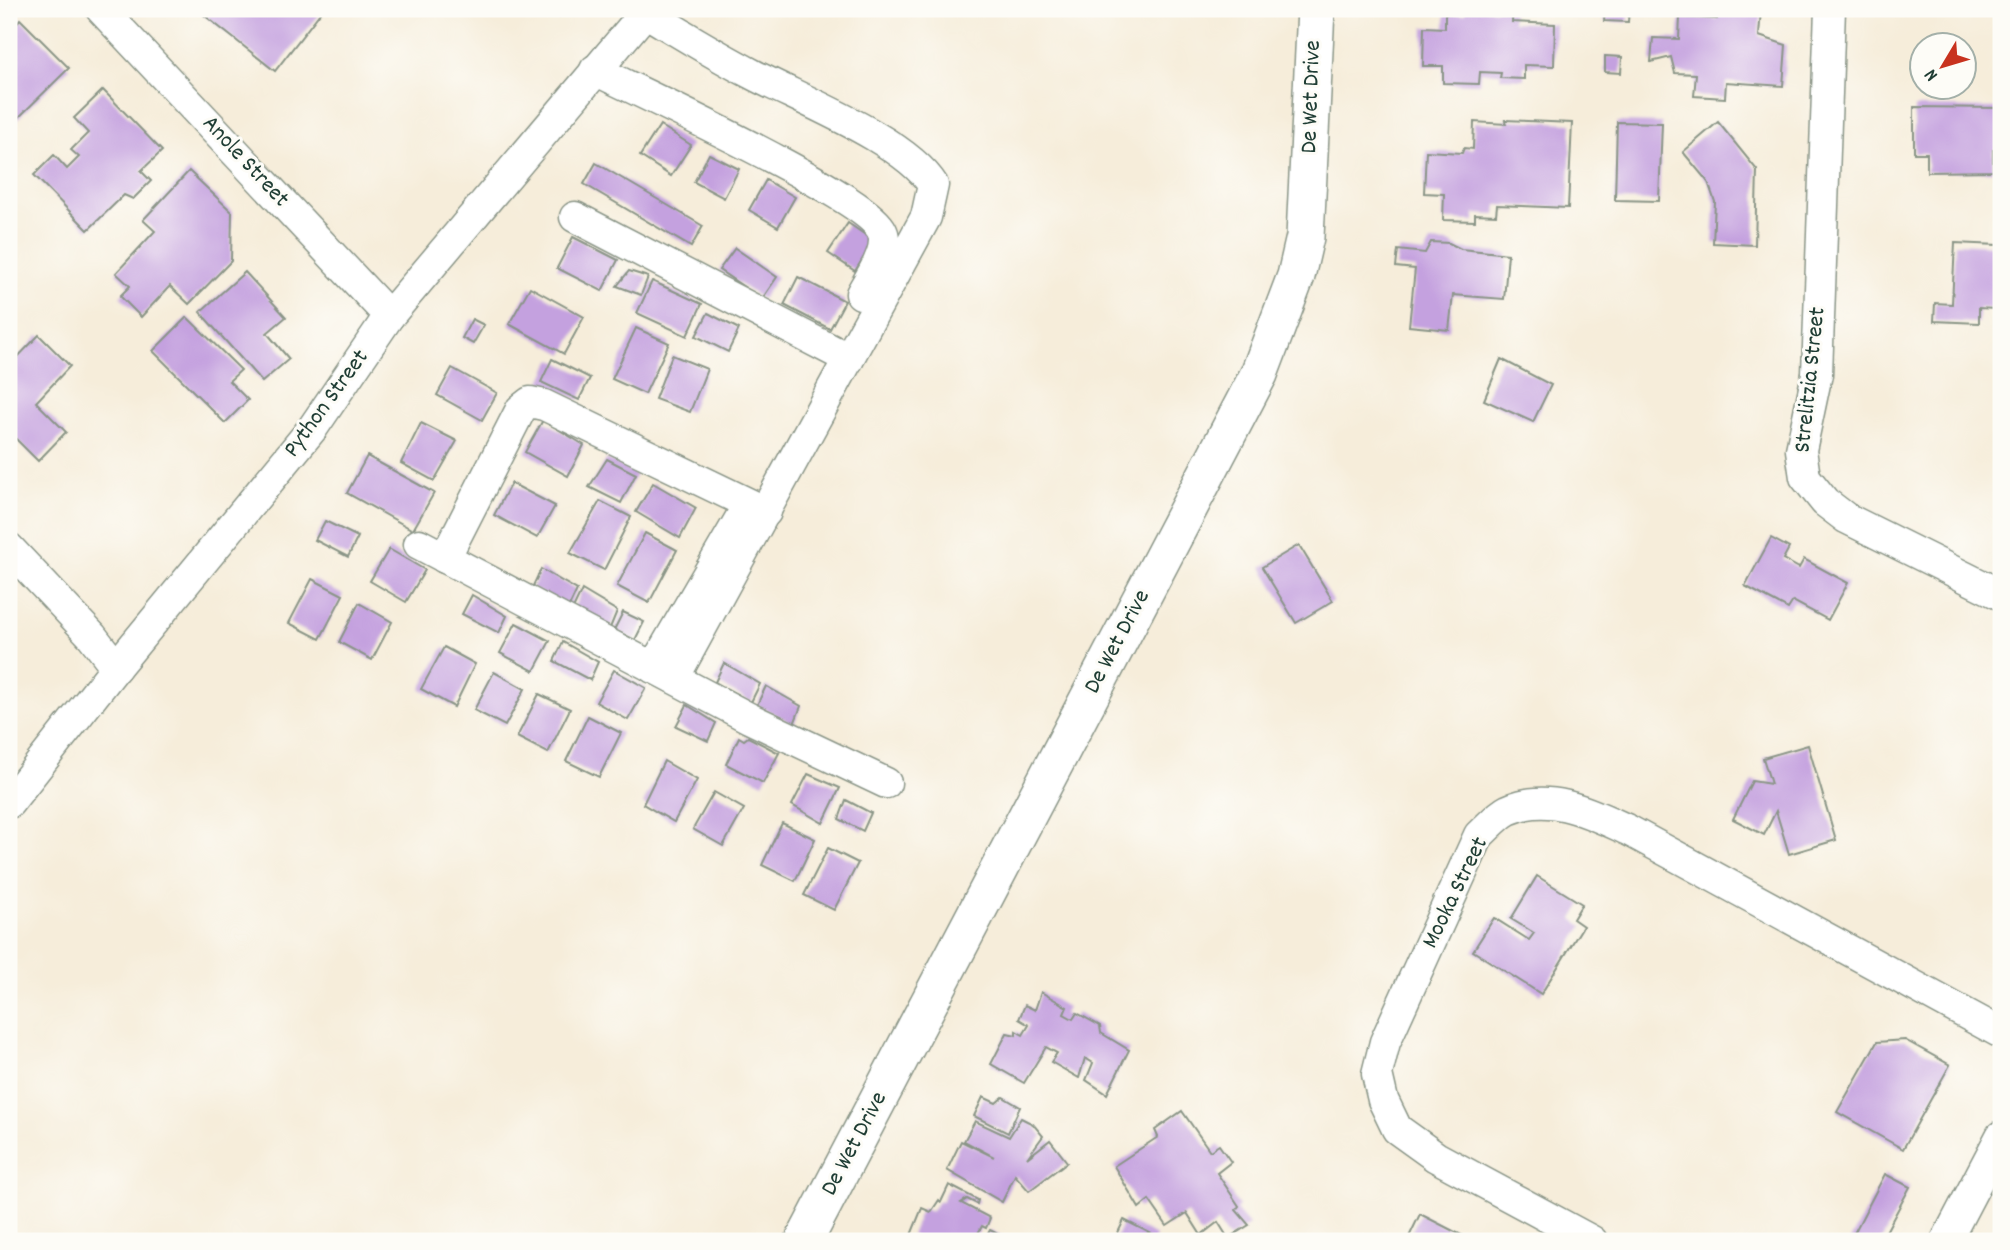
<svg xmlns="http://www.w3.org/2000/svg" width="2010" height="1250" font-family="Dekko,sans-serif">
<rect width="100%" height="100%" fill="#fdfcf7"/>
<filter id="ink" filterUnits="userSpaceOnUse"><feTurbulence type="fractalNoise" baseFrequency=".0143" numOctaves="2"/><feDisplacementMap in="SourceGraphic" scale="14" xChannelSelector="R" yChannelSelector="G"/><feConvolveMatrix kernelMatrix="1 2 1 2 8 2 1 2 1" color-interpolation-filters="sRGB"/></filter>
<filter id="wash" filterUnits="userSpaceOnUse"><feTurbulence type="fractalNoise" baseFrequency=".00686" numOctaves="4" result="noise"/><feDisplacementMap in="SourceGraphic" scale="28" xChannelSelector="R" yChannelSelector="G"/><feGaussianBlur stdDeviation="1.57" result="paint"/><feColorMatrix in="noise" values="0 0 0 0 0 0 0 0 0 0 0 0 0 0 0 0 0 1.4 0 .05"/><feComposite in="paint" operator="in"/></filter>
<g filter="url(#wash)">
<rect width="100%" height="100%" fill="#f6edda"/>
<g id="blocks">
<g fill="#c4a1df">
<path d="M 208,9 L 323,9 L 275,71 L 204,15 Z"/>
<path d="M 558,9 L 590,9 L 590,10 L 560,16 Z"/>
<path d="M 1465,9 L 1513,9 L 1512,22 L 1555,24 L 1554,66 L 1524,65 L 1524,79 L 1500,78 L 1501,73 L 1480,72 L 1479,84 L 1443,83 L 1443,66 L 1423,66 L 1424,27 L 1445,28 L 1445,13 L 1465,14 Z"/>
<path d="M 1605,9 L 1629,9 L 1628,22 L 1604,21 Z"/>
<path d="M 1718,9 L 1761,9 L 1759,36 L 1786,45 L 1783,86 L 1726,82 L 1725,98 L 1694,96 L 1696,74 L 1675,73 L 1671,57 L 1651,62 L 1653,38 L 1679,39 L 1680,17 L 1717,19 Z"/>
<path d="M 9,18 L 15,25 L 20,19 L 69,68 L 9,127 Z"/>
<path d="M 1605,56 L 1622,57 L 1621,73 L 1605,72 Z"/>
<path d="M 103,90 L 162,151 L 141,171 L 151,181 L 133,199 L 124,195 L 88,230 L 34,175 L 54,155 L 67,169 L 79,157 L 71,150 L 88,133 L 74,118 Z"/>
<path d="M 1914,107 L 2001,108 L 2001,150 L 1993,150 L 1993,171 L 1927,172 L 1927,153 L 1914,153 Z"/>
<path d="M 1505,120 L 1572,123 L 1568,208 L 1497,205 L 1496,215 L 1475,214 L 1475,221 L 1443,220 L 1444,194 L 1424,193 L 1426,151 L 1462,153 L 1464,148 L 1473,149 L 1474,122 L 1506,124 Z"/>
<path d="M 1617,122 L 1662,123 L 1659,201 L 1615,200 Z"/>
<path d="M 1718,122 L 1757,170 L 1755,245 L 1713,243 L 1715,202 L 1708,182 L 1683,152 Z"/>
<path d="M 660,125 L 691,145 L 671,176 L 640,156 Z"/>
<path d="M 709,154 L 739,169 L 724,198 L 694,182 Z"/>
<path d="M 596,163 L 703,226 L 691,247 L 584,184 Z"/>
<path d="M 189,171 L 232,212 L 231,261 L 189,304 L 170,286 L 141,317 L 120,296 L 130,286 L 116,273 L 155,231 L 143,220 Z"/>
<path d="M 766,180 L 795,197 L 778,227 L 749,210 Z"/>
<path d="M 848,223 L 874,241 L 855,271 L 828,253 Z"/>
<path d="M 573,237 L 618,260 L 602,291 L 557,268 Z"/>
<path d="M 1431,242 L 1449,243 L 1461,249 L 1508,254 L 1504,299 L 1453,295 L 1449,330 L 1409,326 L 1415,269 L 1396,267 L 1398,250 L 1425,253 Z"/>
<path d="M 1955,243 L 1998,245 L 1995,309 L 1979,308 L 1979,323 L 1934,321 L 1935,303 L 1952,304 Z"/>
<path d="M 735,248 L 777,277 L 762,299 L 719,270 Z"/>
<path d="M 629,271 L 648,277 L 641,295 L 617,286 Z"/>
<path d="M 245,272 L 286,317 L 267,333 L 289,359 L 262,382 L 200,312 Z"/>
<path d="M 798,277 L 845,301 L 830,329 L 784,305 Z"/>
<path d="M 652,281 L 702,304 L 687,336 L 637,313 Z"/>
<path d="M 530,287 L 584,317 L 564,354 L 509,324 Z"/>
<path d="M 708,313 L 739,329 L 728,352 L 696,336 Z"/>
<path d="M 187,317 L 241,370 L 229,381 L 248,400 L 225,423 L 153,351 Z"/>
<path d="M 472,319 L 484,325 L 473,344 L 462,338 Z"/>
<path d="M 636,328 L 669,343 L 645,394 L 612,379 Z"/>
<path d="M 39,335 L 70,366 L 36,402 L 66,432 L 38,461 L 9,432 L 9,366 Z"/>
<path d="M 672,355 L 707,369 L 690,412 L 655,399 Z"/>
<path d="M 552,359 L 590,378 L 579,400 L 541,382 Z"/>
<path d="M 1501,359 L 1551,385 L 1533,422 L 1484,400 Z"/>
<path d="M 452,368 L 497,393 L 482,420 L 437,395 Z"/>
<path d="M 543,420 L 584,445 L 568,476 L 525,452 Z"/>
<path d="M 421,423 L 457,441 L 434,481 L 401,463 Z"/>
<path d="M 367,456 L 434,493 L 413,530 L 347,493 Z"/>
<path d="M 607,459 L 636,474 L 621,503 L 589,487 Z"/>
<path d="M 511,483 L 555,506 L 537,538 L 494,515 Z"/>
<path d="M 653,483 L 696,508 L 680,538 L 636,512 Z"/>
<path d="M 600,501 L 631,517 L 604,570 L 570,553 Z"/>
<path d="M 325,521 L 358,537 L 348,557 L 315,540 Z"/>
<path d="M 645,533 L 677,550 L 649,603 L 617,586 Z"/>
<path d="M 1771,538 L 1789,548 L 1783,559 L 1799,568 L 1804,559 L 1848,583 L 1828,620 L 1793,601 L 1788,609 L 1745,586 Z"/>
<path d="M 1299,545 L 1333,601 L 1296,623 L 1262,567 Z"/>
<path d="M 389,549 L 425,570 L 406,602 L 370,581 Z"/>
<path d="M 541,569 L 577,590 L 569,607 L 532,588 Z"/>
<path d="M 312,579 L 343,595 L 320,639 L 289,623 Z"/>
<path d="M 582,590 L 617,611 L 610,628 L 573,609 Z"/>
<path d="M 472,595 L 507,616 L 499,633 L 462,614 Z"/>
<path d="M 359,603 L 392,622 L 372,660 L 339,642 Z"/>
<path d="M 623,612 L 644,622 L 635,640 L 614,630 Z"/>
<path d="M 516,623 L 550,641 L 534,671 L 500,653 Z"/>
<path d="M 563,642 L 598,662 L 590,680 L 554,661 Z"/>
<path d="M 444,647 L 475,664 L 454,707 L 421,689 Z"/>
<path d="M 724,663 L 760,684 L 751,702 L 715,682 Z"/>
<path d="M 614,670 L 646,688 L 628,720 L 596,702 Z"/>
<path d="M 494,672 L 525,689 L 505,726 L 474,710 Z"/>
<path d="M 766,686 L 801,706 L 794,724 L 757,705 Z"/>
<path d="M 539,694 L 570,709 L 548,753 L 517,737 Z"/>
<path d="M 687,705 L 716,723 L 708,741 L 676,726 Z"/>
<path d="M 588,716 L 621,733 L 599,777 L 566,761 Z"/>
<path d="M 739,737 L 744,740 L 748,737 L 779,753 L 763,783 L 726,764 Z"/>
<path d="M 1808,745 L 1836,840 L 1789,854 L 1776,811 L 1764,835 L 1733,819 L 1752,781 L 1771,784 L 1763,758 Z"/>
<path d="M 664,761 L 697,780 L 674,822 L 643,804 Z"/>
<path d="M 808,774 L 840,788 L 823,823 L 792,805 Z"/>
<path d="M 714,792 L 744,809 L 723,846 L 693,829 Z"/>
<path d="M 846,800 L 871,813 L 863,831 L 839,819 Z"/>
<path d="M 782,823 L 815,839 L 795,881 L 762,865 Z"/>
<path d="M 828,848 L 858,863 L 834,910 L 804,895 Z"/>
<path d="M 1537,876 L 1582,904 L 1573,919 L 1583,926 L 1541,994 L 1473,951 L 1494,918 L 1529,940 L 1534,933 L 1511,919 Z"/>
<path d="M 1041,992 L 1067,1007 L 1064,1014 L 1073,1019 L 1077,1013 L 1100,1026 L 1101,1033 L 1129,1050 L 1107,1094 L 1086,1080 L 1093,1063 L 1085,1058 L 1079,1078 L 1051,1062 L 1057,1053 L 1046,1047 L 1024,1083 L 991,1064 L 1007,1033 L 1016,1035 L 1016,1031 L 1023,1035 L 1029,1025 L 1019,1019 L 1025,1005 L 1035,1010 Z"/>
<path d="M 1905,1040 L 1950,1065 L 1903,1149 L 1837,1112 L 1877,1042 Z"/>
<path d="M 983,1097 L 996,1103 L 1003,1097 L 1020,1107 L 1008,1133 L 974,1116 Z"/>
<path d="M 1182,1111 L 1210,1151 L 1219,1145 L 1231,1162 L 1217,1173 L 1239,1206 L 1236,1210 L 1249,1225 L 1228,1238 L 1218,1222 L 1201,1235 L 1187,1213 L 1167,1226 L 1149,1200 L 1139,1208 L 1114,1166 L 1158,1137 L 1155,1130 Z"/>
<path d="M 1021,1118 L 1033,1124 L 1043,1136 L 1027,1158 L 1050,1140 L 1067,1162 L 1029,1191 L 1015,1175 L 1002,1202 L 947,1170 L 961,1141 L 994,1157 L 964,1141 L 975,1121 L 1009,1137 Z"/>
<path d="M 1885,1174 L 1910,1187 L 1881,1241 L 1850,1241 Z"/>
<path d="M 949,1185 L 978,1200 L 977,1204 L 967,1199 L 961,1203 L 990,1218 L 986,1228 L 982,1226 L 976,1237 L 984,1241 L 924,1241 L 911,1235 L 922,1208 L 931,1212 L 939,1200 L 941,1202 Z"/>
<path d="M 1420,1214 L 1473,1241 L 1407,1241 Z"/>
<path d="M 1124,1220 L 1156,1236 L 1154,1241 L 1114,1241 Z"/>
<path d="M 990,1230 L 1011,1241 L 984,1241 Z"/>
</g>
</g>
</g>
<g filter="url(#ink)">
<use href="#blocks" fill-opacity="0" stroke="#8a9587" stroke-width="2"/>
<g fill="none" stroke-linecap="round" stroke-linejoin="round">
<defs>
<g id="minor">
<path d="M 101,9 L 389,316"/>
<path d="M 1830,9 L 1817,374 L 1801,450 L 1805,477 L 1825,502 L 1846,518 L 2001,595"/>
<path d="M 645,12 C 680,33 715,55 752,74 C 801,100 905,140 933,185 L 926,217 L 674,678"/>
<path d="M 595,70 C 641,93 866,196 882,231 C 891,250 869,278 861,294"/>
<path d="M 575,217 L 849,359"/>
<path d="M 419,544 L 749,718 L 886,783"/>
<path d="M 9,548 L 92,636 L 116,667"/>
<path d="M 445,558 L 521,409 L 530,402 L 544,405 L 766,512"/>
<path d="M 653,668 L 741,517"/>
<path d="M 9,803 L 116,667 L 312,429 L 389,316 L 648,9"/>
<path d="M 1592,1241 L 1436,1157 L 1397,1129 L 1383,1100 L 1377,1074 L 1385,1042 L 1479,835 C 1488,827 1498,815 1508,810 C 1549,791 1591,813 1628,830 L 2001,1033"/>
<path d="M 1946,1241 L 2001,1136"/>
</g>
<path id="tertiary" d="M 804,1241 L 1259,374 L 1296,276 L 1305,237 L 1316,9"/>
</defs>
<use href="#minor" stroke="#8a9587" stroke-width="33"/>
<use href="#tertiary" stroke="#8a9587" stroke-width="40"/>
<use href="#minor" stroke="#fff" stroke-width="30"/>
<use href="#tertiary" stroke="#fff" stroke-width="37"/>
</g>
</g>
<g text-anchor="middle" dominant-baseline="central" stroke-width="6" stroke-linejoin="round" paint-order="stroke">
<g font-size="24" fill="#1f3d34" stroke="#fdfcf7">
<text transform="translate(1312 97) rotate(-88)">De Wet Drive</text>
<text transform="translate(245 162) rotate(47)">Anole Street</text>
<text transform="translate(1811 380) rotate(-84)">Strelitzia Street</text>
<text transform="translate(327 404) rotate(-54)">Python Street</text>
<text transform="translate(1118 642) rotate(-62)">De Wet Drive</text>
<text transform="translate(1456 893) rotate(-64)">Mooka Street</text>
<text transform="translate(855 1144) rotate(-62)">De Wet Drive</text>
</g>
</g>
<rect width="2010" height="1250" fill="none" stroke="#fdfcf7" stroke-width="35"/>
<g transform="translate(1943 66) rotate(232)"><circle r="33" fill="#fdfcf7" stroke="#a4b0a9" stroke-width="2"/>
<path d="M0-5L12 26L0 18L-12 26Z" fill="#c8321e"/>
<text y="-10" font-size="19" font-weight="bold" text-anchor="middle" fill="#1f3d34">N</text>
</g>
</svg>
